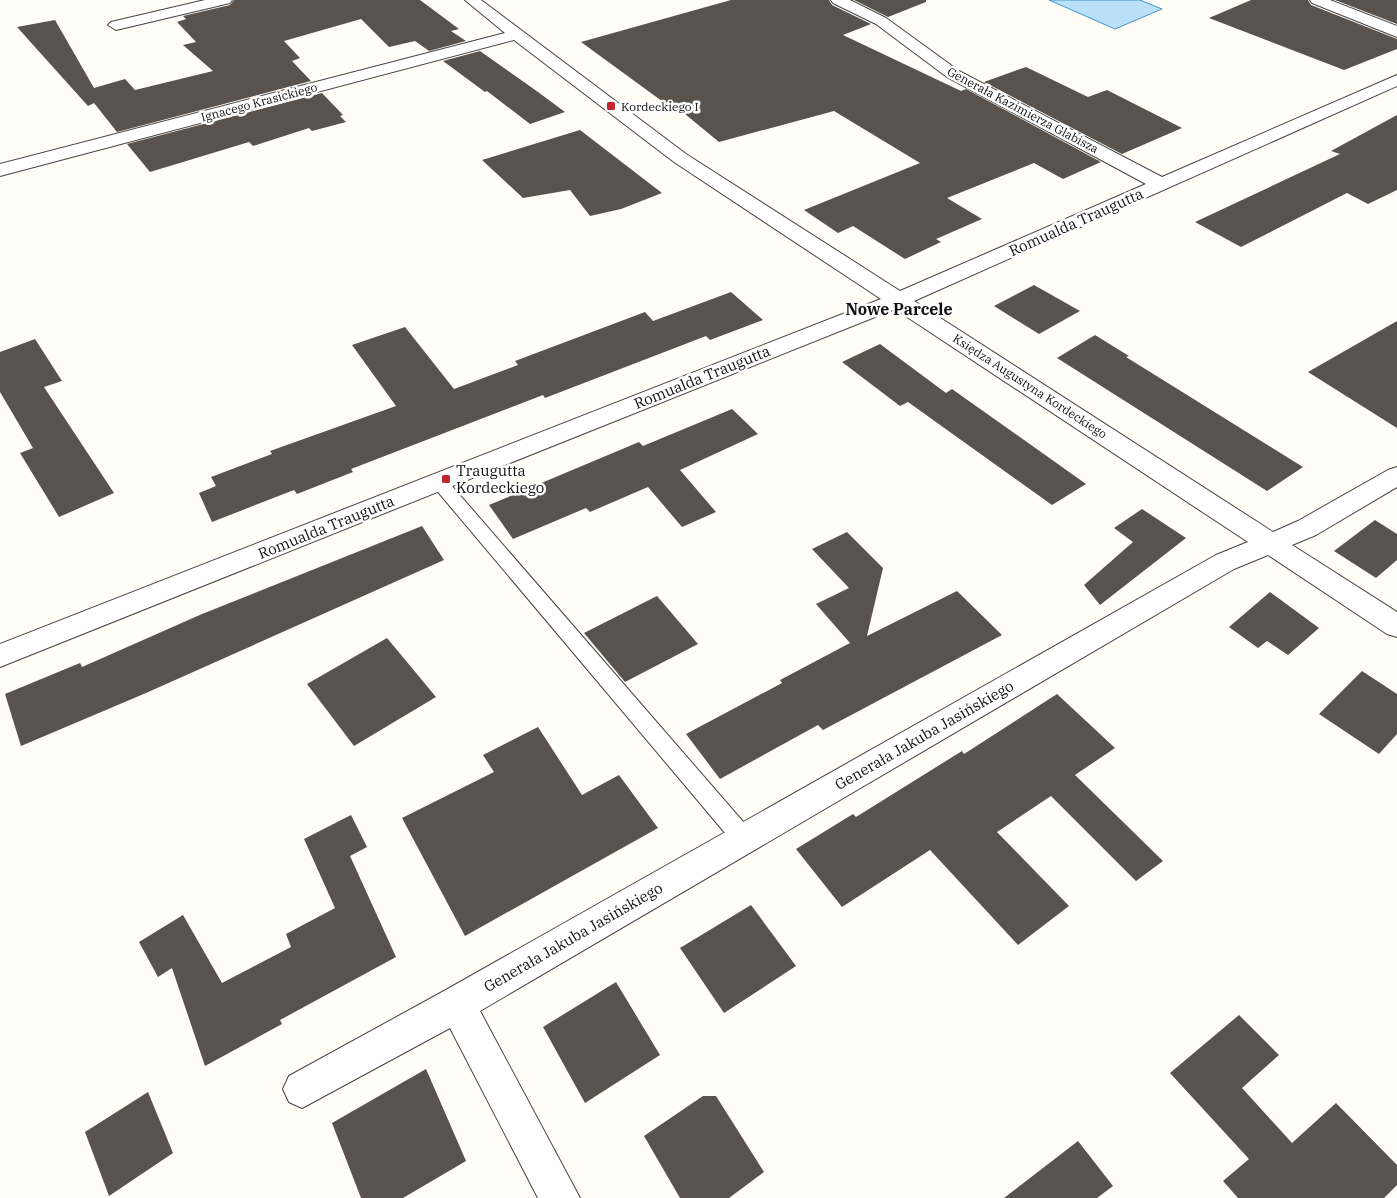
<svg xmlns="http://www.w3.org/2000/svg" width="1397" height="1198" font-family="'IBM Plex Serif',serif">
<rect width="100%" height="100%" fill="#fffdf5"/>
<path fill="#b9e0f7" stroke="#3f96cf" d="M 1049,0 L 1140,0 L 1162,9 L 1115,29 Z"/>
<g fill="#5a524d">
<path d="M 234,0 L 420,0 L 459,29 L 451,31 L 466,41 L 429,51 L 415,41 L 389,47 L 361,19 L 284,41 L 300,58 L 292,61 L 311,81 L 117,132 L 94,103 L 88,106 L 17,27 L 55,20 L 94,88 L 125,79 L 135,90 L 213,71 L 183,45 L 196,42 L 177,22 L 186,19 L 183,16 L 230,5 Z"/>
<path d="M 731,0 L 829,0 L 832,5 L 871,24 L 843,35 L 961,91 L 966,89 L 1101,162 L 1063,179 L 1034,163 L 947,198 L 982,219 L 936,239 L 941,242 L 905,259 L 853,226 L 838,233 L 804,210 L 920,163 L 834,111 L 719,142 L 685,114 L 681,115 L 581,42 Z"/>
<path d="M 854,0 L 926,0 L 926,2 L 888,17 Z"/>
<path d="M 1251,0 L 1308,0 L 1311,5 L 1397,39 L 1397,49 L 1344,70 L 1209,18 Z"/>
<path d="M 1335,0 L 1397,0 L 1397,24 Z"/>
<path d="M 480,51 L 538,92 L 565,112 L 530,124 L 487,91 L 485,92 L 443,61 Z"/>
<path d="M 1026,67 L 1088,97 L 1107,90 L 1182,128 L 1122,154 L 984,82 Z"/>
<path d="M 322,93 L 343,115 L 340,116 L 346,122 L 312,131 L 309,128 L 253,146 L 249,142 L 150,172 L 127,144 Z"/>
<path d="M 1397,115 L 1397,190 L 1368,204 L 1347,193 L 1241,247 L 1195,222 L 1340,154 L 1331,151 Z"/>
<path d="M 580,130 L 662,193 L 621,209 L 590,216 L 570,190 L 523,198 L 482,160 Z"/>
<path d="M 1034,285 L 1080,311 L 1039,334 L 994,306 Z"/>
<path d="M 731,292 L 763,320 L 710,340 L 706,336 L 545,398 L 543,395 L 351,469 L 353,472 L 297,494 L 294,490 L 212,522 L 199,493 L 216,486 L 211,477 L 272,454 L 270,451 L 396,406 L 352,345 L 405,327 L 454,389 L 518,365 L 515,361 L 645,312 L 653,321 Z"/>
<path d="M 1397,321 L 1397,428 L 1308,372 Z"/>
<path d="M 1095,335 L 1129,356 L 1126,357 L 1303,467 L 1267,491 L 1057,358 Z"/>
<path d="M 35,339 L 62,381 L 44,387 L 114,493 L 59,517 L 20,453 L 33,448 L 0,392 L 0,352 Z"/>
<path d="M 880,344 L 946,393 L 952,389 L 1086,484 L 1052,505 L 908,402 L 900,406 L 842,362 Z"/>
<path d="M 732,409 L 758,434 L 680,470 L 716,512 L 682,527 L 648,487 L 590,512 L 586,508 L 513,539 L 489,505 L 639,442 L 643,446 Z"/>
<path d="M 1142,509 L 1186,538 L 1100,605 L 1084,585 L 1133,542 L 1114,528 Z"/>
<path d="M 1375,520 L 1397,534 L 1397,560 L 1376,578 L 1334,551 Z"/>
<path d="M 422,526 L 444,560 L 146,693 L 21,746 L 5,694 L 80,663 L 82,667 L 202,614 Z"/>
<path d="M 847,532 L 883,568 L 867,636 L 957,591 L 1002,635 L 823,730 L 818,725 L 720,779 L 686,734 L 782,683 L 780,680 L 850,643 L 816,604 L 849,588 L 812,549 Z"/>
<path d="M 1270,592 L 1319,628 L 1288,655 L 1267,641 L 1258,648 L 1229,627 Z"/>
<path d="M 657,596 L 698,644 L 625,682 L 584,633 Z"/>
<path d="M 387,638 L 436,697 L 354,746 L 307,684 Z"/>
<path d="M 1362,671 L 1397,694 L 1397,734 L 1379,754 L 1319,714 Z"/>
<path d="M 1057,694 L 1115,748 L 1075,775 L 1163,861 L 1136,881 L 1051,796 L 997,832 L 1069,906 L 1018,945 L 930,850 L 842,907 L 796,849 L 853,814 L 856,817 L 962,751 L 964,754 Z"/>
<path d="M 538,727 L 582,795 L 619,775 L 658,828 L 465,936 L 402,818 L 494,772 L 483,755 Z"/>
<path d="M 351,815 L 367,847 L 350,856 L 396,957 L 280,1020 L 282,1024 L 205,1066 L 172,968 L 158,977 L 139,942 L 183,915 L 222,983 L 291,947 L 286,934 L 335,908 L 304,839 Z"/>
<path d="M 751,905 L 796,966 L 724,1013 L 680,948 Z"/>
<path d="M 616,982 L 660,1055 L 585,1103 L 543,1027 Z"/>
<path d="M 1239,1015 L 1279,1055 L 1242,1088 L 1292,1143 L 1336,1103 L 1397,1165 L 1397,1185 L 1384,1198 L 1238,1198 L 1223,1181 L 1249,1159 L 1170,1073 Z"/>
<path d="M 426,1069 L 466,1161 L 403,1198 L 361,1198 L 332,1123 Z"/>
<path d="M 148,1092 L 173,1153 L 109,1196 L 85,1132 Z"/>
<path d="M 703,1096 L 716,1096 L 764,1172 L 729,1198 L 680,1198 L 644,1136 Z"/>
<path d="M 1078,1141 L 1113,1186 L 1097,1198 L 1004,1198 Z"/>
</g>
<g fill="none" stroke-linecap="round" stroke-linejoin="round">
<defs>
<path id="service" d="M 439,476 L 445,478 L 752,832 L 756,839 L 752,846 L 744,850 L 736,846 L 433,486 L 430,482 L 433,478 Z"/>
<g id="minor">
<path d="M 205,0 L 232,0 L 230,3 L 116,30 L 108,25 L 111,22 Z"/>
<path d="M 465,0 L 481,0 L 686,154 L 900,291 L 1146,184 L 947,77 L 876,24 L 833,3 L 831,0 L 850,0 L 886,18 L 959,71 L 1162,177 L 1397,75 L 1397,86 L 914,301 L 1273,532 L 1298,521 L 1388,470 L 1397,467 L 1397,487 L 1316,535 L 1292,545 L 1397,612 L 1397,637 L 1387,634 L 1268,555 L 1234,569 L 480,1011 L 580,1198 L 538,1198 L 450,1028 L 302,1108 L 289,1102 L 283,1089 L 289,1076 L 444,991 L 1216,555 L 1248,542 L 895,309 L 0,667 L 0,644 L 881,299 L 674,162 L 514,40 L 0,176 L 0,164 L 505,33 Z"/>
<path d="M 1310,0 L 1330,0 L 1397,26 L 1397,37 L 1312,3 Z"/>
</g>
</defs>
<use href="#service" stroke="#444" stroke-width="2"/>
<use href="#minor" stroke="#444" stroke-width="2"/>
<use href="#service" fill="#fff" fill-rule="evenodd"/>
<use href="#minor" fill="#fff" fill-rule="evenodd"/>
</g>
<g fill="#c4262e" stroke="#fff" stroke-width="2">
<rect x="606" y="101" width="10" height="10" rx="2.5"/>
<rect x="441" y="474" width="10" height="10" rx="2.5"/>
</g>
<g text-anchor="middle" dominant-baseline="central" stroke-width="5" stroke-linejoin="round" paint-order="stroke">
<g font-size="12" fill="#111" stroke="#fff">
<text transform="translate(259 102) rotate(-15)">Ignacego Krasickiego</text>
<text transform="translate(1023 110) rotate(28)">Generała Kazimierza Glabisza</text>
<text transform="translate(1030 386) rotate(33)">Księdza Augustyna Kordeckiego</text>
</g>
<g font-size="12" fill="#111" stroke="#fff" text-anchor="start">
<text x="621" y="106">Kordeckiego I</text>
</g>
<g font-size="15" fill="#111" stroke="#fff">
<text transform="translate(1076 222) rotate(-24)">Romualda Traugutta</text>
<text transform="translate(702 377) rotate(-22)">Romualda Traugutta</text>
<text transform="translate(326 527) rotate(-22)">Romualda Traugutta</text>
<text transform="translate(924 735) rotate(-30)">Generała Jakuba Jasińskiego</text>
<text transform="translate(573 937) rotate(-30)">Generała Jakuba Jasińskiego</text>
</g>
<g font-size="15" fill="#111" stroke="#fff" text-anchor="start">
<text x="456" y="470">Traugutta<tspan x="456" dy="17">Kordeckiego</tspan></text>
</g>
<g font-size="16" font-weight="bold" fill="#111" stroke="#fff">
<text x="899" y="309">Nowe Parcele</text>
</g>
</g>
</svg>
